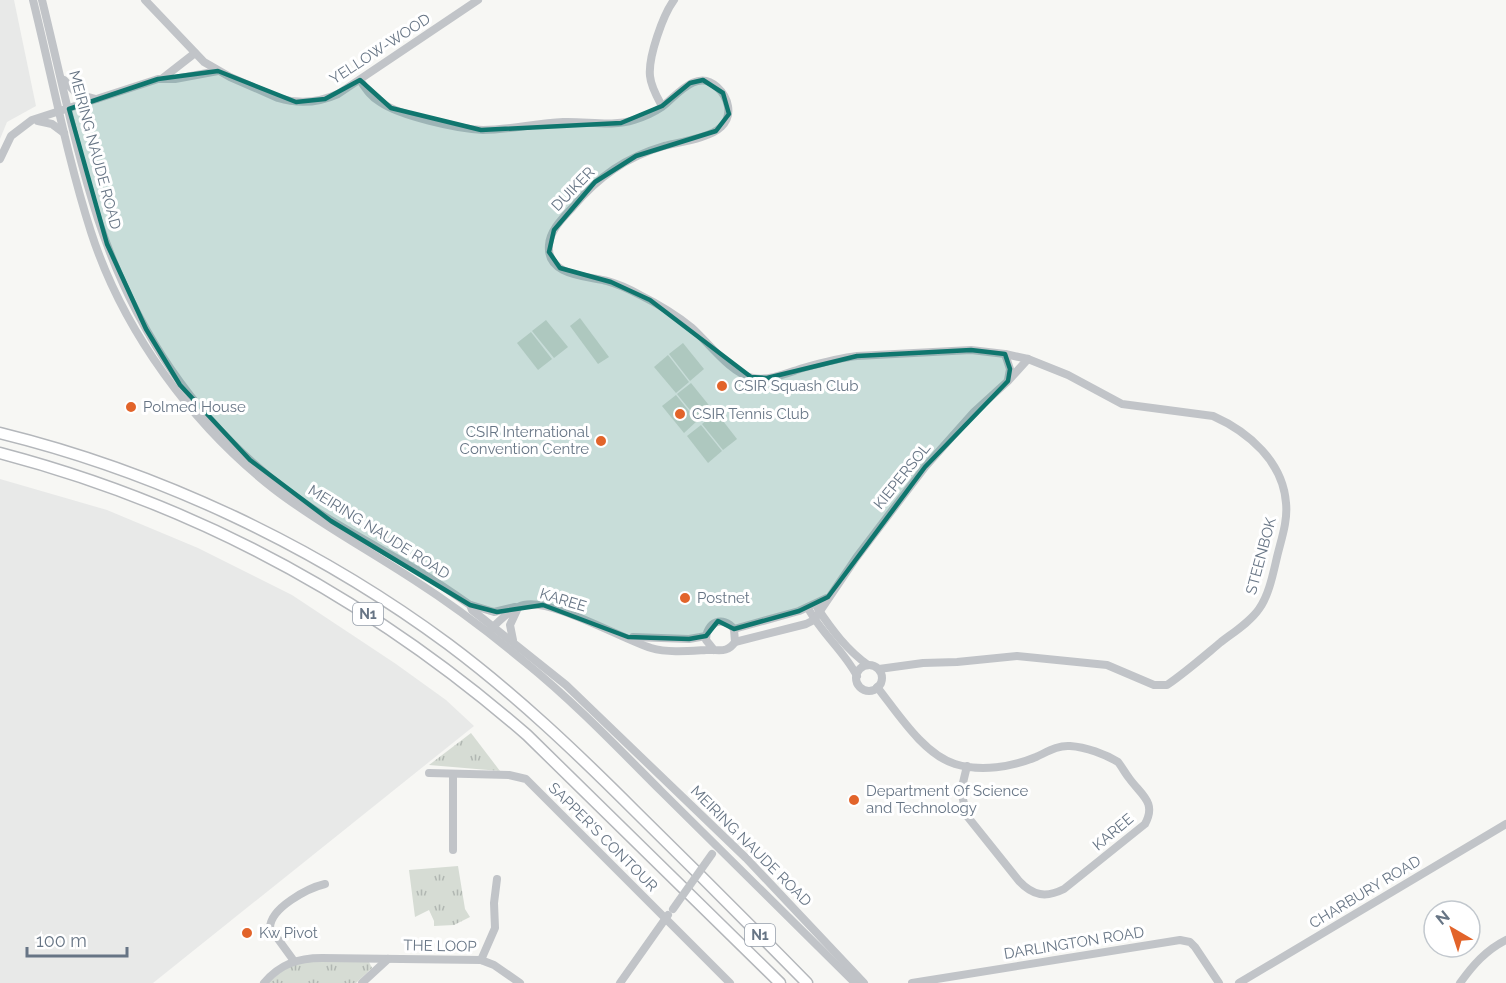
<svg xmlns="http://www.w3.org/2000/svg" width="1506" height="983" font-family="Raleway,sans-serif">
<defs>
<pattern id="park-tufts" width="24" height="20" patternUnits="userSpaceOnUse" patternTransform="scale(1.5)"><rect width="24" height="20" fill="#d6dcd4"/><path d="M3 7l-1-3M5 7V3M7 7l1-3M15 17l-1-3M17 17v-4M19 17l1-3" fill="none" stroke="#b1b7b2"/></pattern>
</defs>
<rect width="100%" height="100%" fill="#f7f7f4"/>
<g fill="#e8e9e8">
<path d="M 0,0 L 14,0 L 36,106 L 7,122 L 0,139 Z"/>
<path d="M 0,479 L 107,510 L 198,548 L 292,595 L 396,664 L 446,700 L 474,726 L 153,983 L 0,983 Z"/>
</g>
<g fill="url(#park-tufts)">
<path d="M 471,733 L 500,771 L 429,765 Z"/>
<path d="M 458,866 L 465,909 L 470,917 L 454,925 L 434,926 L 434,921 L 429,910 L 415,917 L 409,870 Z"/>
<path d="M 311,961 L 369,962 L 372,968 L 356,983 L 267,983 L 290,965 Z"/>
</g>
<g fill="#d6dcd4">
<path d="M 580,318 L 609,357 L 598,364 L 570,326 Z"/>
<path d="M 546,320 L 568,347 L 554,358 L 532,331 Z"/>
<path d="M 531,332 L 552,359 L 538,370 L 517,343 Z"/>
<path d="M 683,343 L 704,369 L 690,381 L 669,354 Z"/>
<path d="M 668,355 L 689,382 L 676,393 L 654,367 Z"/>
<path d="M 691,383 L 712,409 L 699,421 L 677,394 Z"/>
<path d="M 676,395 L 697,421 L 684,433 L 662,406 Z"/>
<path d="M 716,412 L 737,439 L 723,450 L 702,424 Z"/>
<path d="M 701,425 L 722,451 L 708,463 L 687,436 Z"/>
</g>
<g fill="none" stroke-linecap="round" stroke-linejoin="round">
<defs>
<g id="highway">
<path d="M 0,433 C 159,472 317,547 448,644 C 515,694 576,752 634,810 C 692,867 750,925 807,983"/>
<path d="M 0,453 C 198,505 372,600 527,735 L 780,983"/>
</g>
</defs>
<use href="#highway" stroke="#b4b7bb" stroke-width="13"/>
<g stroke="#c1c4c8" stroke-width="8">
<path d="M 33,0 C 52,77 67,157 91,232 C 123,331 193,426 274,489 C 318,523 367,549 414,580 C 453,605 490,633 526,663 C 574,702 617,747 661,791 C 726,855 790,919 855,983"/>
<path d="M 42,0 C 60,73 75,148 98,219 C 134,329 194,420 286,490 C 327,521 373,544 417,570 C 435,581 453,593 470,605 L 472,610 L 566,685 L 746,858 L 864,983"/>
<path d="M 145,0 L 204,62 L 230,77 L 278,98 C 298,104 318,103 338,94 L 478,0"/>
<path d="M 163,78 L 195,53"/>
<path d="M 64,80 L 77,94 L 96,99"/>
<path d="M 360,80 C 366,89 371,97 380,102 C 400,116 458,129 483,130 C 510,130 536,123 563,122 C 587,121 612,127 634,120 C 644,117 653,113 662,107 C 677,95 697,68 717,87 C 728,97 734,115 721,127 C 710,138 680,142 664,146 C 626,157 598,177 573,207 C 563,218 550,230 549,245 C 546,276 587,276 607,281 C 618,284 629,289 640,295 C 658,304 675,314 691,327 C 708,342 731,374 753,378 C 770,381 787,373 803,368 C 821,363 839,358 857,356 L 971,350 L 1005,354 L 1028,359 L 1068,375 L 1122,404 L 1213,416 C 1249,432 1283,462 1286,503 C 1288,521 1281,540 1277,557 C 1273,574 1269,595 1259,609 C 1250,622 1234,632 1221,642 C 1203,657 1186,672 1167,685 L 1154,685 L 1107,665 L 1017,656 L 957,662 L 923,663 L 879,669"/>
<path d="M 662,106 C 657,97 651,87 650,76 C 648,57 663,15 674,0"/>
<path d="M 38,121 L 52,124 L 64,133"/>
<path d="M 0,159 L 11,136 L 32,120 L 158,79 L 175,79 L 218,71"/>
<path d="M 1005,354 L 1010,369 L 1008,380"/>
<path d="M 471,605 L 494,612 L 515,607"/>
<path d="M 808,608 C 821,633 844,651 857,676"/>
<path d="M 818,609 C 832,630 847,650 868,665"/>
<path d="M 491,629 C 500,620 512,608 524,605 C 551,598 622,639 651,648 C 668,653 689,651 706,650 C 718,649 727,654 735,642 L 734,629 C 723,615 706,622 706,640 L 714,650"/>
<path d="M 734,629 L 799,611 L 827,598"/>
<path d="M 633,637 L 689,639 L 706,636"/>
<path d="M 513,640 L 510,625 L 517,610"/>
<path d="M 735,642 L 806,624 L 814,620 L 856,558 L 925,467 L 974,412 L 1008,381 L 1028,359"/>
<circle cx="869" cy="678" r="13"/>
<path d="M 877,687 C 897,712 923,754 955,764 C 981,772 1012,767 1036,757 C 1047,752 1058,745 1070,746 C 1086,747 1105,754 1118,762 C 1122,767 1125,773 1129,778 C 1141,795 1157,802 1145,824 L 1064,889 C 1046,898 1033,896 1019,881 L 967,816 L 961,791 L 967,766"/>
<path d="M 429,773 L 509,775 L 526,779 L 730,983"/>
<path d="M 453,850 L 453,774"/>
<path d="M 481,960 L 495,928 L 494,903 L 497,879"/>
<path d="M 294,961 L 270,928 C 270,908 308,888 325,884"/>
<path d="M 264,983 C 280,964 298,958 322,958 L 481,960 L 494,965 L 520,983"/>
<path d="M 362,983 L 388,959"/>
<path d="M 620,983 L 668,915"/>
<path d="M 912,983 L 1180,940 L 1190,942 L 1195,947 L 1219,983"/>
<path d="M 1239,983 L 1506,824"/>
<path d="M 1460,983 C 1473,965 1486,950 1506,940"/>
</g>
<use href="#highway" stroke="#fff" stroke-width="10"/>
<path stroke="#c1c4c8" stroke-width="8" d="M 673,909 L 712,854"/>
</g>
<path fill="#0f766e" fill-opacity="0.2" stroke="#0f766e" stroke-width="4.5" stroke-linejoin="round" d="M 218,71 L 296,102 L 325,99 L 360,80 L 391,108 L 481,130 L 621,123 L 662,106 L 690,83 L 703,80 L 723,93 L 729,114 L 716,131 L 636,156 L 595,182 L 554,230 L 549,252 L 560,268 L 611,282 L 650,300 L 751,377 L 767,378 L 857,356 L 971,350 L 1005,354 L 1010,369 L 1008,381 L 925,467 L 828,597 L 799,611 L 734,629 L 718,621 L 706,636 L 689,639 L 628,637 L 543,605 L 497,612 L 470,605 L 331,521 L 250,460 L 180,385 L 146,329 L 107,244 L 69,109 L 158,79 Z"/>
<g fill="#e2642a" stroke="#fff" stroke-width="2">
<circle cx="722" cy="386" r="6"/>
<circle cx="131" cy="407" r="6"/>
<circle cx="680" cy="414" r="6"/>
<circle cx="601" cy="441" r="6"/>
<circle cx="685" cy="598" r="6"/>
<circle cx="854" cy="800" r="6"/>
<circle cx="247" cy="933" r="6"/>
</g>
<g text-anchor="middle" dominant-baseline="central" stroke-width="6" stroke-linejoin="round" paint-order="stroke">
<g fill="#fff" stroke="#959eaa" stroke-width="1.5">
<rect x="353" y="603" width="30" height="22" rx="4.5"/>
<rect x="745" y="924" width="30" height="22" rx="4.5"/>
</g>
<g font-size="14" font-weight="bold" fill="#677585">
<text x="368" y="614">N1</text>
<text x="760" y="935">N1</text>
</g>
<g font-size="15" fill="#677585" stroke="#fff">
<text transform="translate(380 49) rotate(-33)">YELLOW-WOOD</text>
<text transform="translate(95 150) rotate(75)">MEIRING NAUDE ROAD</text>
<text transform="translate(573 189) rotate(-46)">DUIKER</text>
<text transform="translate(902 476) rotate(-51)">KIEPERSOL</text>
<text transform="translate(379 532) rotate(32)">MEIRING NAUDE ROAD</text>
<text transform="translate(1261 556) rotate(-75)">STEENBOK</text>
<text transform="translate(563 600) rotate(17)">KAREE</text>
<text transform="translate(1113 832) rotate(-40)">KAREE</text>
<text transform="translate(603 837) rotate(45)">SAPPER'S CONTOUR</text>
<text transform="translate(751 846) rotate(45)">MEIRING NAUDE ROAD</text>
<text transform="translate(1365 892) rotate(-31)">CHARBURY ROAD</text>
<text transform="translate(1074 943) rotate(-9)">DARLINGTON ROAD</text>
<text transform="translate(440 946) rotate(1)">THE LOOP</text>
</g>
<g font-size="15" fill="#677585" stroke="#fff" text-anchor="start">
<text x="734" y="386">CSIR Squash Club</text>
<text x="143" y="407">Polmed House</text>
<text x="692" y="414">CSIR Tennis Club</text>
<text x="589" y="432" text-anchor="end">CSIR International<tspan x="589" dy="17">Convention Centre</tspan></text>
<text x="697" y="598">Postnet</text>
<text x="866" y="791">Department Of Science<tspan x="866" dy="17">and Technology</tspan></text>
<text x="259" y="933">Kw Pivot</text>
</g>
</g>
<g transform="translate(1452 929) rotate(321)"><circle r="28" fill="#ffffff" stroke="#c2c8ce" stroke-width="1.5"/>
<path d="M0-4.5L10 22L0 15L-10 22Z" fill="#e2642a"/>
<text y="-9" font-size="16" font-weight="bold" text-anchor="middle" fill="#677585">N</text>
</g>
<path d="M27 947v9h100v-9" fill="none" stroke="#677585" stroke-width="3"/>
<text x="36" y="947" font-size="18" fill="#677585" stroke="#ffffff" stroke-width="4.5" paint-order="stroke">100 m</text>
</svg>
